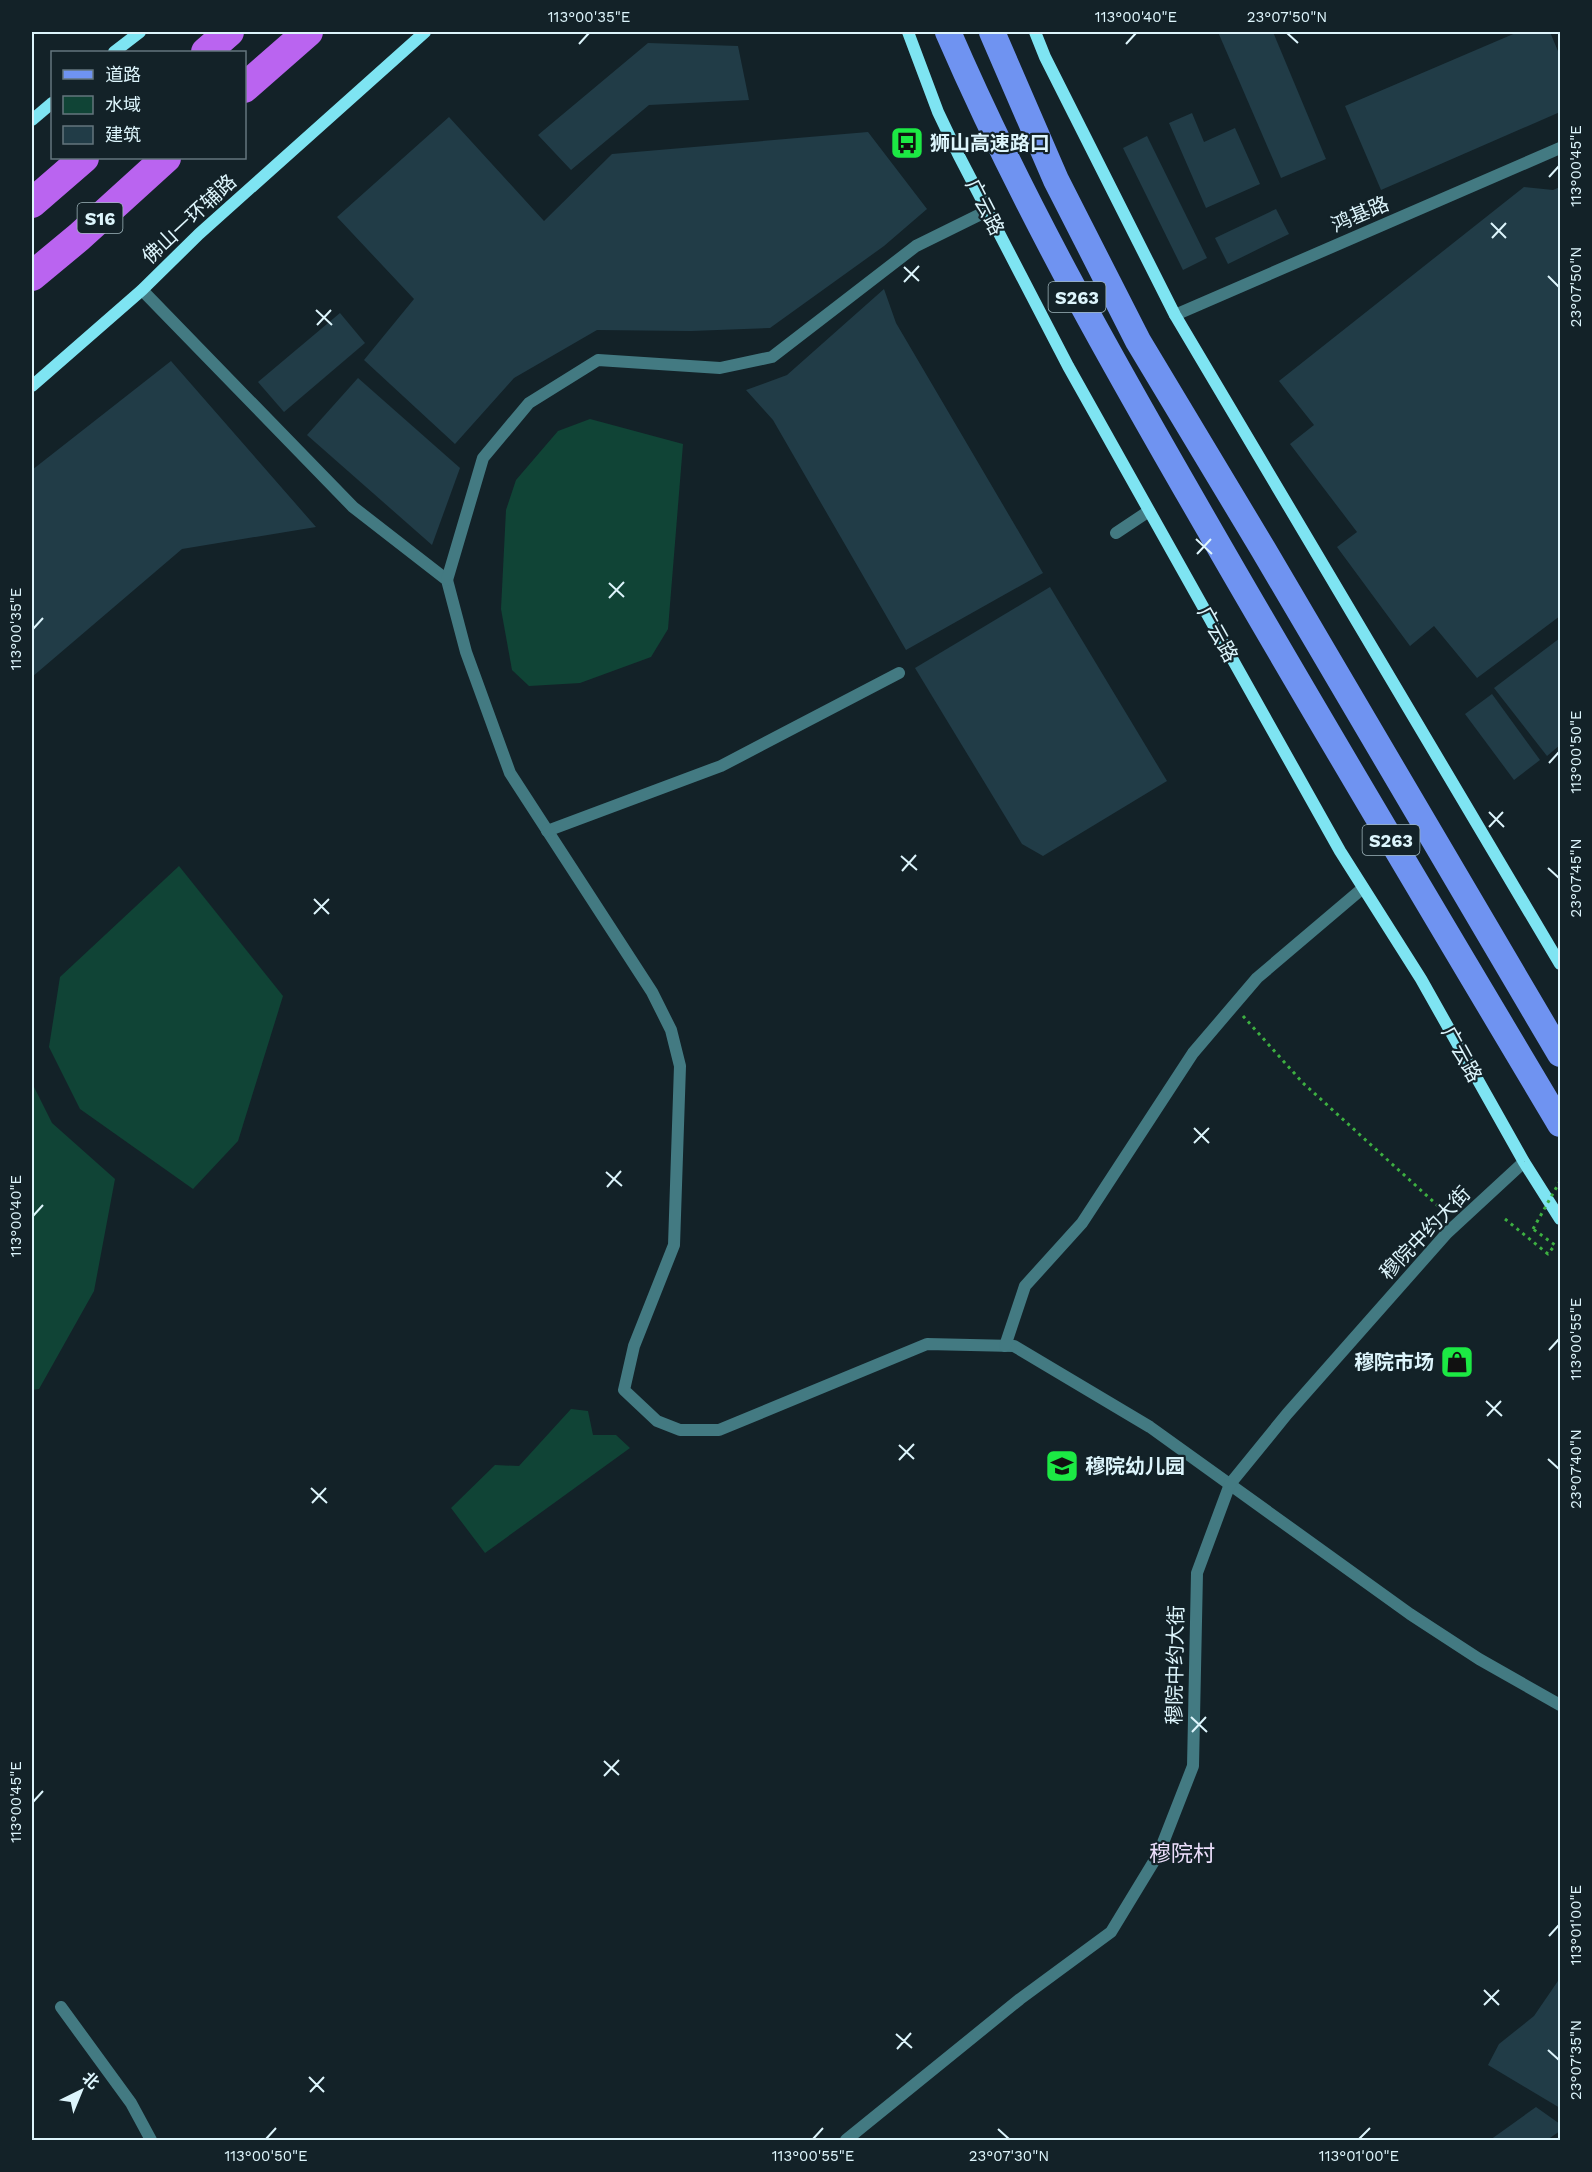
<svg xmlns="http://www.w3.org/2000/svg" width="1592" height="2172" font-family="'Work Sans','Noto Sans SC',sans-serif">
<rect width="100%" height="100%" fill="#132228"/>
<g fill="#104436">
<path d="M 590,419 L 683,444 L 668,629 L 651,657 L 580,683 L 529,686 L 512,670 L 501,609 L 506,510 L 516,480 L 558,431 Z"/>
<path d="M 179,866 L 283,996 L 238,1141 L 193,1189 L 80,1109 L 49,1047 L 60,977 Z"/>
<path d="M 32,1083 L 52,1123 L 115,1179 L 94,1291 L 39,1389 L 32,1390 Z"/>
<path d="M 571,1409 L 588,1411 L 593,1435 L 616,1435 L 630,1448 L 485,1553 L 451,1508 L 495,1465 L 519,1466 Z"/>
</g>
<g fill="#213c47">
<path d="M 1218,32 L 1273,32 L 1326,159 L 1281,178 Z"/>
<path d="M 1518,32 L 1550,32 L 1560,56 L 1560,112 L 1381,190 L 1345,106 Z"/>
<path d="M 648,43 L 738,46 L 749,100 L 649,105 L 571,170 L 538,135 Z"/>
<path d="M 1192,113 L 1204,142 L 1235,128 L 1260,184 L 1206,208 L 1169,123 Z"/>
<path d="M 449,117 L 544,221 L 612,154 L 868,132 L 927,209 L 884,246 L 770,328 L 691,331 L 597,330 L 514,378 L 455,444 L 364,360 L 414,299 L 337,217 Z"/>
<path d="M 1147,136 L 1207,258 L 1183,270 L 1123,148 Z"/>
<path d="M 1524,187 L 1553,190 L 1560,187 L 1560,616 L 1477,678 L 1434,626 L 1410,646 L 1337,547 L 1357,532 L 1290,444 L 1314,425 L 1279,381 Z"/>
<path d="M 1276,209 L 1289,234 L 1228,264 L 1215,238 Z"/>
<path d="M 884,289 L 896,323 L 1043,573 L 906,650 L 773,420 L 746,390 L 787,375 Z"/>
<path d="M 340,313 L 365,343 L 284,412 L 258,382 Z"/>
<path d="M 171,361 L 316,527 L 182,549 L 32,677 L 32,470 Z"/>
<path d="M 358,378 L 460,468 L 432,545 L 307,435 Z"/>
<path d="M 1050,587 L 1167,781 L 1043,856 L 1022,844 L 915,668 Z"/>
<path d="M 1560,638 L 1560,745 L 1547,756 L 1494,688 Z"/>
<path d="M 1492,694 L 1540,760 L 1514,780 L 1465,714 Z"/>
<path d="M 1560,1978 L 1560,2108 L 1488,2065 L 1499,2044 L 1534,2016 Z"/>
<path d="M 1536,2107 L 1560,2124 L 1560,2131 L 1547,2140 L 1490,2140 Z"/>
</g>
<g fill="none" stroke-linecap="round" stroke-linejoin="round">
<g stroke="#3db041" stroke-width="3" stroke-dasharray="3 4.5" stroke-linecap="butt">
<path d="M 1243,1016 L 1303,1083 L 1447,1214"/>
<path d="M 1505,1219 L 1548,1254 L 1555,1245 L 1533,1229"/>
</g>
<g stroke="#437a82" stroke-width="12">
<path d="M 142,290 L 353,507 L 447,580 L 466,652 L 510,773 L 652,992 L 671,1030 L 680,1066 L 674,1245 L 634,1346 L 624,1390 L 657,1421 L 680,1430 L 719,1430 L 927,1344 L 1014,1346 L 1150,1427 L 1410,1614 L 1479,1659 L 1560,1705"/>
<path d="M 1175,315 L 1560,148"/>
<path d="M 1116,533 L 1149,511"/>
<path d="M 447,580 L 483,458 L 529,403 L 598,360 L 720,368 L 772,357 L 916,246 L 987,211"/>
<path d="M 547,831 L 721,766 L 899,673"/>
<path d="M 1005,1346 L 1025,1286 L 1082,1223 L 1193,1053 L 1257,978 L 1363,888"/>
<path d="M 61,2007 L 131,2103 L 151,2140"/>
<path d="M 846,2140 L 1020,1999 L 1111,1932 L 1159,1853 L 1193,1766 L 1197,1573 L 1230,1484 L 1287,1414 L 1447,1233 L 1524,1162"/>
</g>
<g stroke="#7ee4f2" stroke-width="12">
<path d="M 908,32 L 938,112 L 958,154 L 1068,366 L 1340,851 L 1421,979 L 1524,1162 L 1560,1219"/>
<path d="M 1035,32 L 1045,57 L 1175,315 L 1560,964"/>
<path d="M 114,52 L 140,32"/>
<path d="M 32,120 L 52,103"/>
<path d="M 32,386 L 142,290 L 199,234 L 425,32"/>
</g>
<g stroke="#6f93f1" stroke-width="26">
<path d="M 948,32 C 1022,203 1112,361 1205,522 C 1321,724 1441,924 1560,1124"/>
<path d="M 992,32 L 1056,180 L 1138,341 L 1263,549 L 1560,1054"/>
</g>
<g stroke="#ba64f0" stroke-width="30">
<path d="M 206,52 L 229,32"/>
<path d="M 244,88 L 308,32"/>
<path d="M 32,203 L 84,158"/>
<path d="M 32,276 L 79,237 L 166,158"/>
</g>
<path stroke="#3db041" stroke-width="3" stroke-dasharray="3 4.5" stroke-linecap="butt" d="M 1533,1229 L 1560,1181"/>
</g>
<path fill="none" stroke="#ddf5fc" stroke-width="2" d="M 1287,33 L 1298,43M 579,44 L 589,33M 1126,44 L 1136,33M 1549,177 L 1559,166M 1491,223 L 1506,238M 1492,238 L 1506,223M 904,267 L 919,281M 1548,276 L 1559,287M 904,282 L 919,266M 316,310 L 332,325M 317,325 L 331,310M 1196,539 L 1212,554M 1197,554 L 1211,539M 609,583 L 624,597M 609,598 L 624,582M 33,629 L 43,618M 1549,763 L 1559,752M 1489,812 L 1504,827M 1489,827 L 1503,812M 901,856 L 917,870M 1548,868 L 1559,878M 902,871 L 916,855M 314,899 L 329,914M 314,914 L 329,899M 1194,1128 L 1209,1143M 1194,1143 L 1209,1128M 606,1172 L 622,1186M 607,1187 L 621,1171M 33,1216 L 43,1205M 1549,1350 L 1559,1339M 1486,1401 L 1502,1416M 1487,1416 L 1501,1401M 899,1445 L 914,1459M 1548,1459 L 1559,1469M 899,1460 L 914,1444M 311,1488 L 327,1503M 312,1503 L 326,1488M 1191,1717 L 1207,1732M 1192,1732 L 1206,1717M 604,1761 L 619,1775M 604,1776 L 619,1760M 33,1802 L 43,1791M 1549,1936 L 1559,1925M 1484,1990 L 1499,2005M 1484,2005 L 1499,1990M 896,2034 L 912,2048M 897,2049 L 911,2033M 1548,2050 L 1559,2060M 309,2077 L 324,2092M 310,2092 L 324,2077M 998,2129 L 1009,2139M 266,2139 L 276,2128M 813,2139 L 823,2128M 1359,2139 L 1370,2128"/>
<defs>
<symbol id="bus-square" viewBox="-11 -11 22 22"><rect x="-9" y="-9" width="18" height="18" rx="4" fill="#1ce944" stroke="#132228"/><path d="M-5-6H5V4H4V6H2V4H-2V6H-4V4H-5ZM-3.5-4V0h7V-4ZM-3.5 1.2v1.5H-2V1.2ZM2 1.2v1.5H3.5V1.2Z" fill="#111"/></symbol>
<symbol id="shop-square" viewBox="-11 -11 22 22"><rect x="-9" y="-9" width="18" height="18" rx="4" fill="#1ce944" stroke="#132228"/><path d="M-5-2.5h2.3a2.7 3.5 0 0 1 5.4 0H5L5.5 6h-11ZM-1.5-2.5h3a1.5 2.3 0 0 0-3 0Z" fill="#111"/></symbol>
<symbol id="school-square" viewBox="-11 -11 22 22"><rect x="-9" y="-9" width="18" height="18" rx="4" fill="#1ce944" stroke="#132228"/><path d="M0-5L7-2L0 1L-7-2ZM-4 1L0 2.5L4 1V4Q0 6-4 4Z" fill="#111"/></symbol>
</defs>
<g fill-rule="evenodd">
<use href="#bus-square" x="888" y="124" width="38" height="38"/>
<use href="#shop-square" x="1438" y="1343" width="38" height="38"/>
<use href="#school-square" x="1043" y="1447" width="38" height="38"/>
</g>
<g text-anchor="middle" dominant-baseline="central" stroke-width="4.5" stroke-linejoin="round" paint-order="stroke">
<g fill="#132228" stroke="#a0b6bc" stroke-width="1.5">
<rect x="77.5" y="203" width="45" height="30" rx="4.5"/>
<rect x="1048.5" y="282" width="57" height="30" rx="4.5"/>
<rect x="1362.5" y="825" width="57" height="30" rx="4.5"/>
</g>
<g font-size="18" font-weight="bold" fill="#ddf5fc">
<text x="100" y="218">S16</text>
<text x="1077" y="297">S263</text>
<text x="1391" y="840">S263</text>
</g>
<g font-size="20" font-weight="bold" fill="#ddf5fc" stroke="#132228" text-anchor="start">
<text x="930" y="143">狮山高速路口</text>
<text x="1434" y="1362" text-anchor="end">穆院市场</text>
<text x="1085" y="1466">穆院幼儿园</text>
</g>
<g font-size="20" fill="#ddf5fc" stroke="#132228">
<text transform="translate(985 207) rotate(63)">广云路</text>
<text transform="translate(1360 214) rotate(-23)">鸿基路</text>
<text transform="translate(189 219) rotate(-43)">佛山一环辅路</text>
<text transform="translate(1218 634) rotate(61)">广云路</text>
<text transform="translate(1462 1054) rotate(61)">广云路</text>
<text transform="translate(1425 1233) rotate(-46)">穆院中约大街</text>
<text transform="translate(1175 1665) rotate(-89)">穆院中约大街</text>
</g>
<g font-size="22" fill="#ecdffc" stroke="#132228">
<text x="1182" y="1853">穆院村</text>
</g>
</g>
<rect width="1592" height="2172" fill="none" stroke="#132228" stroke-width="66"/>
<rect x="51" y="51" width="195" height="108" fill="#132228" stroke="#64767d" stroke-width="1.5"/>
<rect x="63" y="70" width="30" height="9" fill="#6f93f1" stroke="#64767d" stroke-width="1.5"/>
<text x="105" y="81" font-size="18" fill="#ddf5fc">道路</text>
<rect x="63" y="96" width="30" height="18" fill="#104436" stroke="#64767d" stroke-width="1.5"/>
<text x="105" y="111" font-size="18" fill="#ddf5fc">水域</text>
<rect x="63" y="126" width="30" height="18" fill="#213c47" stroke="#64767d" stroke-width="1.5"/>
<text x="105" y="141" font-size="18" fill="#ddf5fc">建筑</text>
<g transform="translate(81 2091) rotate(43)" stroke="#132228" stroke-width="4.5" paint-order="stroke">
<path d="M0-4.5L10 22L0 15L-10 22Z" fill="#ddf5fc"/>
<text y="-9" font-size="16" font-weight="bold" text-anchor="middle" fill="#ddf5fc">北</text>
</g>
<rect x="33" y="33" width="1526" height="2106" fill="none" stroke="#ddf5fc" stroke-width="2"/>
<g font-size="15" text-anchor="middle" fill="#ddf5fc">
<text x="589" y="22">113°00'35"E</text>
<text x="1136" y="22">113°00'40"E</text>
<text x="1287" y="22">23°07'50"N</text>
<text transform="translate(1576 166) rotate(-90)" y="5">113°00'45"E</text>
<text transform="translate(1576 287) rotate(-90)" y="5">23°07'50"N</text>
<text transform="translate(16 629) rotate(-90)" y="5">113°00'35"E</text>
<text transform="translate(1576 752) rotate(-90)" y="5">113°00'50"E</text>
<text transform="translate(1576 878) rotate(-90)" y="5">23°07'45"N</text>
<text transform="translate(16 1216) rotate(-90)" y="5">113°00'40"E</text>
<text transform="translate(1576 1339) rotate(-90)" y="5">113°00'55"E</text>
<text transform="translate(1576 1469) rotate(-90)" y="5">23°07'40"N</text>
<text transform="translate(16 1802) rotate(-90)" y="5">113°00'45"E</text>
<text transform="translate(1576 1925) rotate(-90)" y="5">113°01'00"E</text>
<text transform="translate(1576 2060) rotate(-90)" y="5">23°07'35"N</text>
<text x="266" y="2161">113°00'50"E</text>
<text x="813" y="2161">113°00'55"E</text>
<text x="1009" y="2161">23°07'30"N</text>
<text x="1359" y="2161">113°01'00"E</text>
</g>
</svg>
